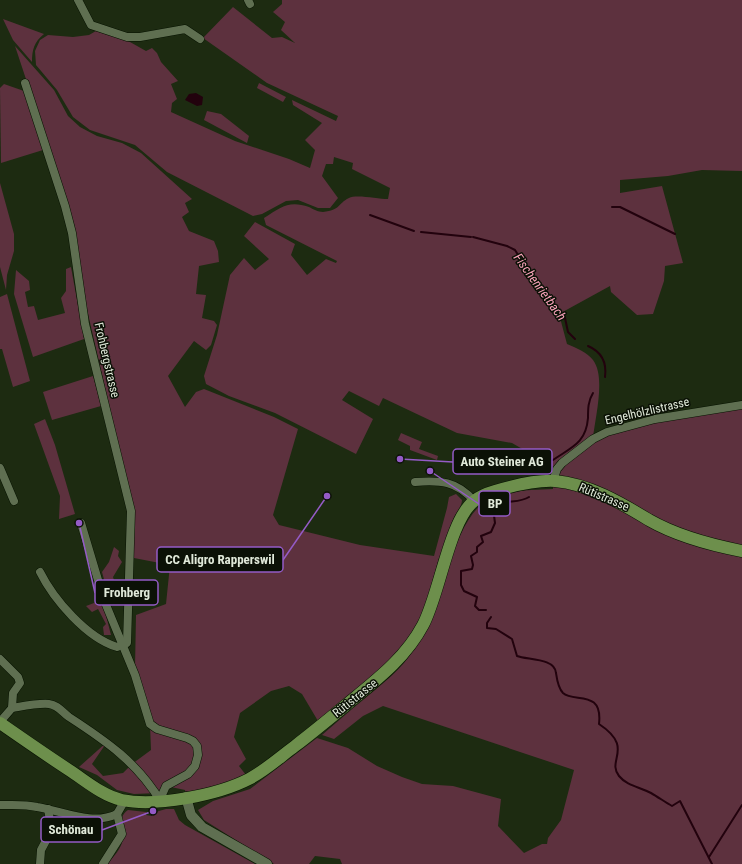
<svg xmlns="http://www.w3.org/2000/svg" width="742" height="864" font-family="'Roboto Condensed',sans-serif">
<rect width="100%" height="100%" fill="#1d2b11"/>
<g fill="#5d313e">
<path d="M 282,0 L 742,0 L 742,171 L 702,170 L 668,176 L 620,180 L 620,193 L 662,186 L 683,263 L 665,266 L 664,281 L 653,314 L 637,315 L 611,292 L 610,286 L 559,314 L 567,344 C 576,348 587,352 593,360 C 606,377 595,418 593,438 L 607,432 L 742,405 L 742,864 L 342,864 L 340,859 L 315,856 L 309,864 L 274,864 L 204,820 L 198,810 L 213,801 L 250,789 L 317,738 L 348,748 L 377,766 L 402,777 L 422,784 L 453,786 L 501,799 L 498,826 L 524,853 L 542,844 L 547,844 L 548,838 L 561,820 L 574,770 L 383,706 L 363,716 L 334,739 L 322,735 C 336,723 349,711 363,700 C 377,688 392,677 404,663 C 410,656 416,646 421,638 C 443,602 453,522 485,502 C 504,490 532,490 553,489 L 553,481 L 557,469 L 512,443 L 457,433 L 383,398 L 379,406 L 349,391 L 342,400 L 373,419 L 356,454 L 275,413 L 229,396 L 206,384 L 204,376 L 217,335 L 230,275 L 244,258 L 255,270 L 269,259 L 244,236 L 255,222 L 295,244 L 291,255 L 307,275 L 326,259 L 336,263 L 337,261 L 266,225 L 264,218 C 281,207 289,200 309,207 C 313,209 318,212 323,212 C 341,210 337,204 349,198 C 356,194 378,199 388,199 L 390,188 L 352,169 L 353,163 L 334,157 L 333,164 L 326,164 L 322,176 L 338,198 L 330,208 L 318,208 L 298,200 L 286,201 L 262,214 L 253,216 L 167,172 L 135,145 L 90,130 L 73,117 L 57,90 L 36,65 L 35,51 L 40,40 L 48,35 L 73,37 L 89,35 L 96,31 L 130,42 L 146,51 L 152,48 L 157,53 L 161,62 L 178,81 L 171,84 L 177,99 L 172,103 L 171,112 L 235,141 L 289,159 L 310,168 L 315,150 L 305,140 L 322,123 L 293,105 L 292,100 L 336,121 L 338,116 L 267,83 L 203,38 L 233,7 L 272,38 L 282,37 L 295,43 L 281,30 L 285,22 L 273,12 L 282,4 Z"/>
<path d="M 3,19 L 44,34 C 34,42 32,50 32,62 L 13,40 Z"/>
<path d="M 15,46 L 54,90 L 68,116 L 80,127 L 97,136 L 122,143 L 141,153 L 192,199 L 185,203 L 189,212 L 182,217 L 189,231 L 214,241 L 218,251 L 219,262 L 199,266 L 196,294 L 206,295 L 202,318 L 214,321 L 217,325 L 211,345 L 206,350 L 194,341 L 168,376 L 185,407 L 196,392 L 204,389 L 274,417 L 298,429 L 273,515 L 279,525 L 360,545 L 434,556 L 447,508 L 449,497 L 456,494 L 462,500 C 462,506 457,511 454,517 C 448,530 446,544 442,558 L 439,558 L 422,618 L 392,661 L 318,721 L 302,694 L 289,686 L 271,691 L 240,713 L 234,737 L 246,759 L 239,766 L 249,779 L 186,797 L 185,790 L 166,786 L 159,793 L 134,794 L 117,790 L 97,775 L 79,767 L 107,742 L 92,764 L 103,776 L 123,773 L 132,764 L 151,750 L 150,724 L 135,668 L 136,615 L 166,604 L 170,565 L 134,558 L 134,513 L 83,292 L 74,224 Z"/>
<path d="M 259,83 L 286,97 L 283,102 L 257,88 Z"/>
<path d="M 4,84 L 24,91 L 43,150 L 1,163 L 0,88 Z"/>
<path d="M 207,111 L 221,114 L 249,136 L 247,143 L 204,120 Z"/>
<path d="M 0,183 L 14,234 L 14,251 L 7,275 L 6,290 L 0,267 Z"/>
<path d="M 71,267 L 84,339 L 33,357 L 14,294 L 16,270 L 29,281 L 30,290 L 25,292 L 28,307 L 34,306 L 38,320 L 65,313 L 61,298 L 66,291 L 66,269 Z"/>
<path d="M 7,294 L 30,381 L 13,387 L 2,349 L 0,349 L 0,297 Z"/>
<path d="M 93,376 L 101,406 L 52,420 L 43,392 Z"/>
<path d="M 45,419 L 55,445 L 75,514 L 59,519 L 60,496 L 34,424 Z"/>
<path d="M 401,433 L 422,442 L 419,449 L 438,456 L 437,460 L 410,450 L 410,446 L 398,440 Z"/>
<path d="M 114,547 L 119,551 L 118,556 L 122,562 L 113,577 L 118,593 L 115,603 L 110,601 L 102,572 L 109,562 Z"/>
<path d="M 102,600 L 111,635 L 104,635 L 103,627 L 106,624 L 98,609 L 92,612 L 86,606 Z"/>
<path d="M 166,809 L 174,809 L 179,820 L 185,825 L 255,864 L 108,864 C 112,858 121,849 122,842 C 124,830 116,818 128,810 L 146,812 L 146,815 L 152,816 L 152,813 Z"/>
</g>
<path fill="#22020d" d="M 196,93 L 203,97 L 202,105 L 197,106 L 185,100 L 189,94 Z"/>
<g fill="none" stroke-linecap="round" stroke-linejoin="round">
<g stroke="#22020d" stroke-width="2">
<path d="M 612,207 L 620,207 L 675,234"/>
<path d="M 370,215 L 414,231"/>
<path d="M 421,232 L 471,237"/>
<path d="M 473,237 L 507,246 L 515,250 L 531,276 L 565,318 L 568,332 L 575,339"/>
<path d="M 588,346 C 602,352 607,362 605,377"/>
<path d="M 553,460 C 572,447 586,443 588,418 C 588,409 588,401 593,393"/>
<path d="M 486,610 L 479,610 L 475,606 L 477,597 L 464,591 L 461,585 L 461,571 L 472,569 L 473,565 L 471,556 L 477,552 L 477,547 L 483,542 L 481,536 L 491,532 L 495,523 L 493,508 C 502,499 518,504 529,497"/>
<path d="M 491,617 L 487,623 L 487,628 L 496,629 L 512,639 L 517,656 C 527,660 555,658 556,673 C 557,680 558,688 563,693 C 574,703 603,689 599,724 C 635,748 606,760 619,776 C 627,786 640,787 651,793 C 658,797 665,802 672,806 L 680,801 L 712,864"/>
<path d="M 709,857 L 742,805"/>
</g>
<defs>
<g id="minor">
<path d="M 78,0 L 91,25 L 127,37 L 140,37 L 185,29 L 200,39"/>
<path d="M 248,0 L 250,4"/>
<path d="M 25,83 L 65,206 L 72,233 L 85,324 L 131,511 L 127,643 L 117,647 C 87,638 54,600 40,572"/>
<path d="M 0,468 L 14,501"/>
<path d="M 553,481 L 557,469 L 562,463 L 593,439 L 607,432 L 655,419 L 742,405"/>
<path d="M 415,482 C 440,480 457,481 474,501"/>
<path d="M 81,523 L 104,600 L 135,675 L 150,724 L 157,729 L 187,738 L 193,741 L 197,746 L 198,755 L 195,766 L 188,774 L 166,786 L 162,795 L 162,802"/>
<path d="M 0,659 L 18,677 L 20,683 L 13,693 L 12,708 L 0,722"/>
<path d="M 12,708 C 24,706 38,703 49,704 C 58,705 62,712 69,717 C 106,741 138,763 161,802"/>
<path d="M 0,805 C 13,805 25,804 37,807 C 63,811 92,826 117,814 L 125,800"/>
<path d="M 40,864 L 41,850 L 49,835 L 51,826 L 48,809"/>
<path d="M 103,864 L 122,834 L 117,814"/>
</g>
<path id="tertiary" d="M 186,797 L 191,815 L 202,827 L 267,864"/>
<path id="primary" d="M 0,723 C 23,739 46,755 69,770 C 86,781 103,796 122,800 C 156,807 218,795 249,779 C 266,770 280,757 295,746 C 312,733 329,719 346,705 C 375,681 405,659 423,625 C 440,593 449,521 474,501 C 480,496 488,493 495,491 C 512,486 538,480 555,481 C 589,484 621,503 649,520 C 677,536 711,545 742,551"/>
</defs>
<use href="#minor" stroke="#071300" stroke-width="9"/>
<use href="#tertiary" stroke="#071300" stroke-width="11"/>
<use href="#primary" stroke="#071300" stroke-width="13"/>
<use href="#minor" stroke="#5f6f51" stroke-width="8"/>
<use href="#tertiary" stroke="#5f6f51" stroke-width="10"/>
<use href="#primary" stroke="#6d8f4c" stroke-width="12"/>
</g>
<g text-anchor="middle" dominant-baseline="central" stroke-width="3" stroke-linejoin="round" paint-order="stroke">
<g font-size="12" fill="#e0e9d9" stroke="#0b1106">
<text transform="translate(107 360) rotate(77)">Frohbergstrasse</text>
<text transform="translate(647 411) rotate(-13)">Engelhölzlistrasse</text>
<text transform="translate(604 497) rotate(23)">Rütistrasse</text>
<text transform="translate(355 698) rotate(-39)">Rütistrasse</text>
</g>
<g font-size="13" font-style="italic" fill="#f9a2ba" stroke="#0b1106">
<text transform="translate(540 287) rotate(54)">Fischenrietbach</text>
</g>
</g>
<path fill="none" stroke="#945bc6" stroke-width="1.5" d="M400 459L453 462M430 471L479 504M327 496L283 560M79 523L95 593M153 811L102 830"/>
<g fill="#945bc6" stroke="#0b1106" stroke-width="1.5">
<circle cx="400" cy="459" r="4"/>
<circle cx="430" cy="471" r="4"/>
<circle cx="327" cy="496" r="4"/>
<circle cx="79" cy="523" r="4"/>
<circle cx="153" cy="811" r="4"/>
</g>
<g fill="#0b1106" stroke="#945bc6" stroke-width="1.5">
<rect x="453" y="449" width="99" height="25" rx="4"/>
<rect x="479" y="491" width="31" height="25" rx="4"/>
<rect x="157" y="547" width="126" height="25" rx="4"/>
<rect x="95" y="580" width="63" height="25" rx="4"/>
<rect x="41" y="817" width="61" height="25" rx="4"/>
</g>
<g font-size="13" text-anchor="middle" font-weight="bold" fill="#e0e9d9">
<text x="502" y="466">Auto Steiner AG</text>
<text x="495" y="508">BP</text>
<text x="220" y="564">CC Aligro Rapperswil</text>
<text x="127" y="597">Frohberg</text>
<text x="71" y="834">Schönau</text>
</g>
</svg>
